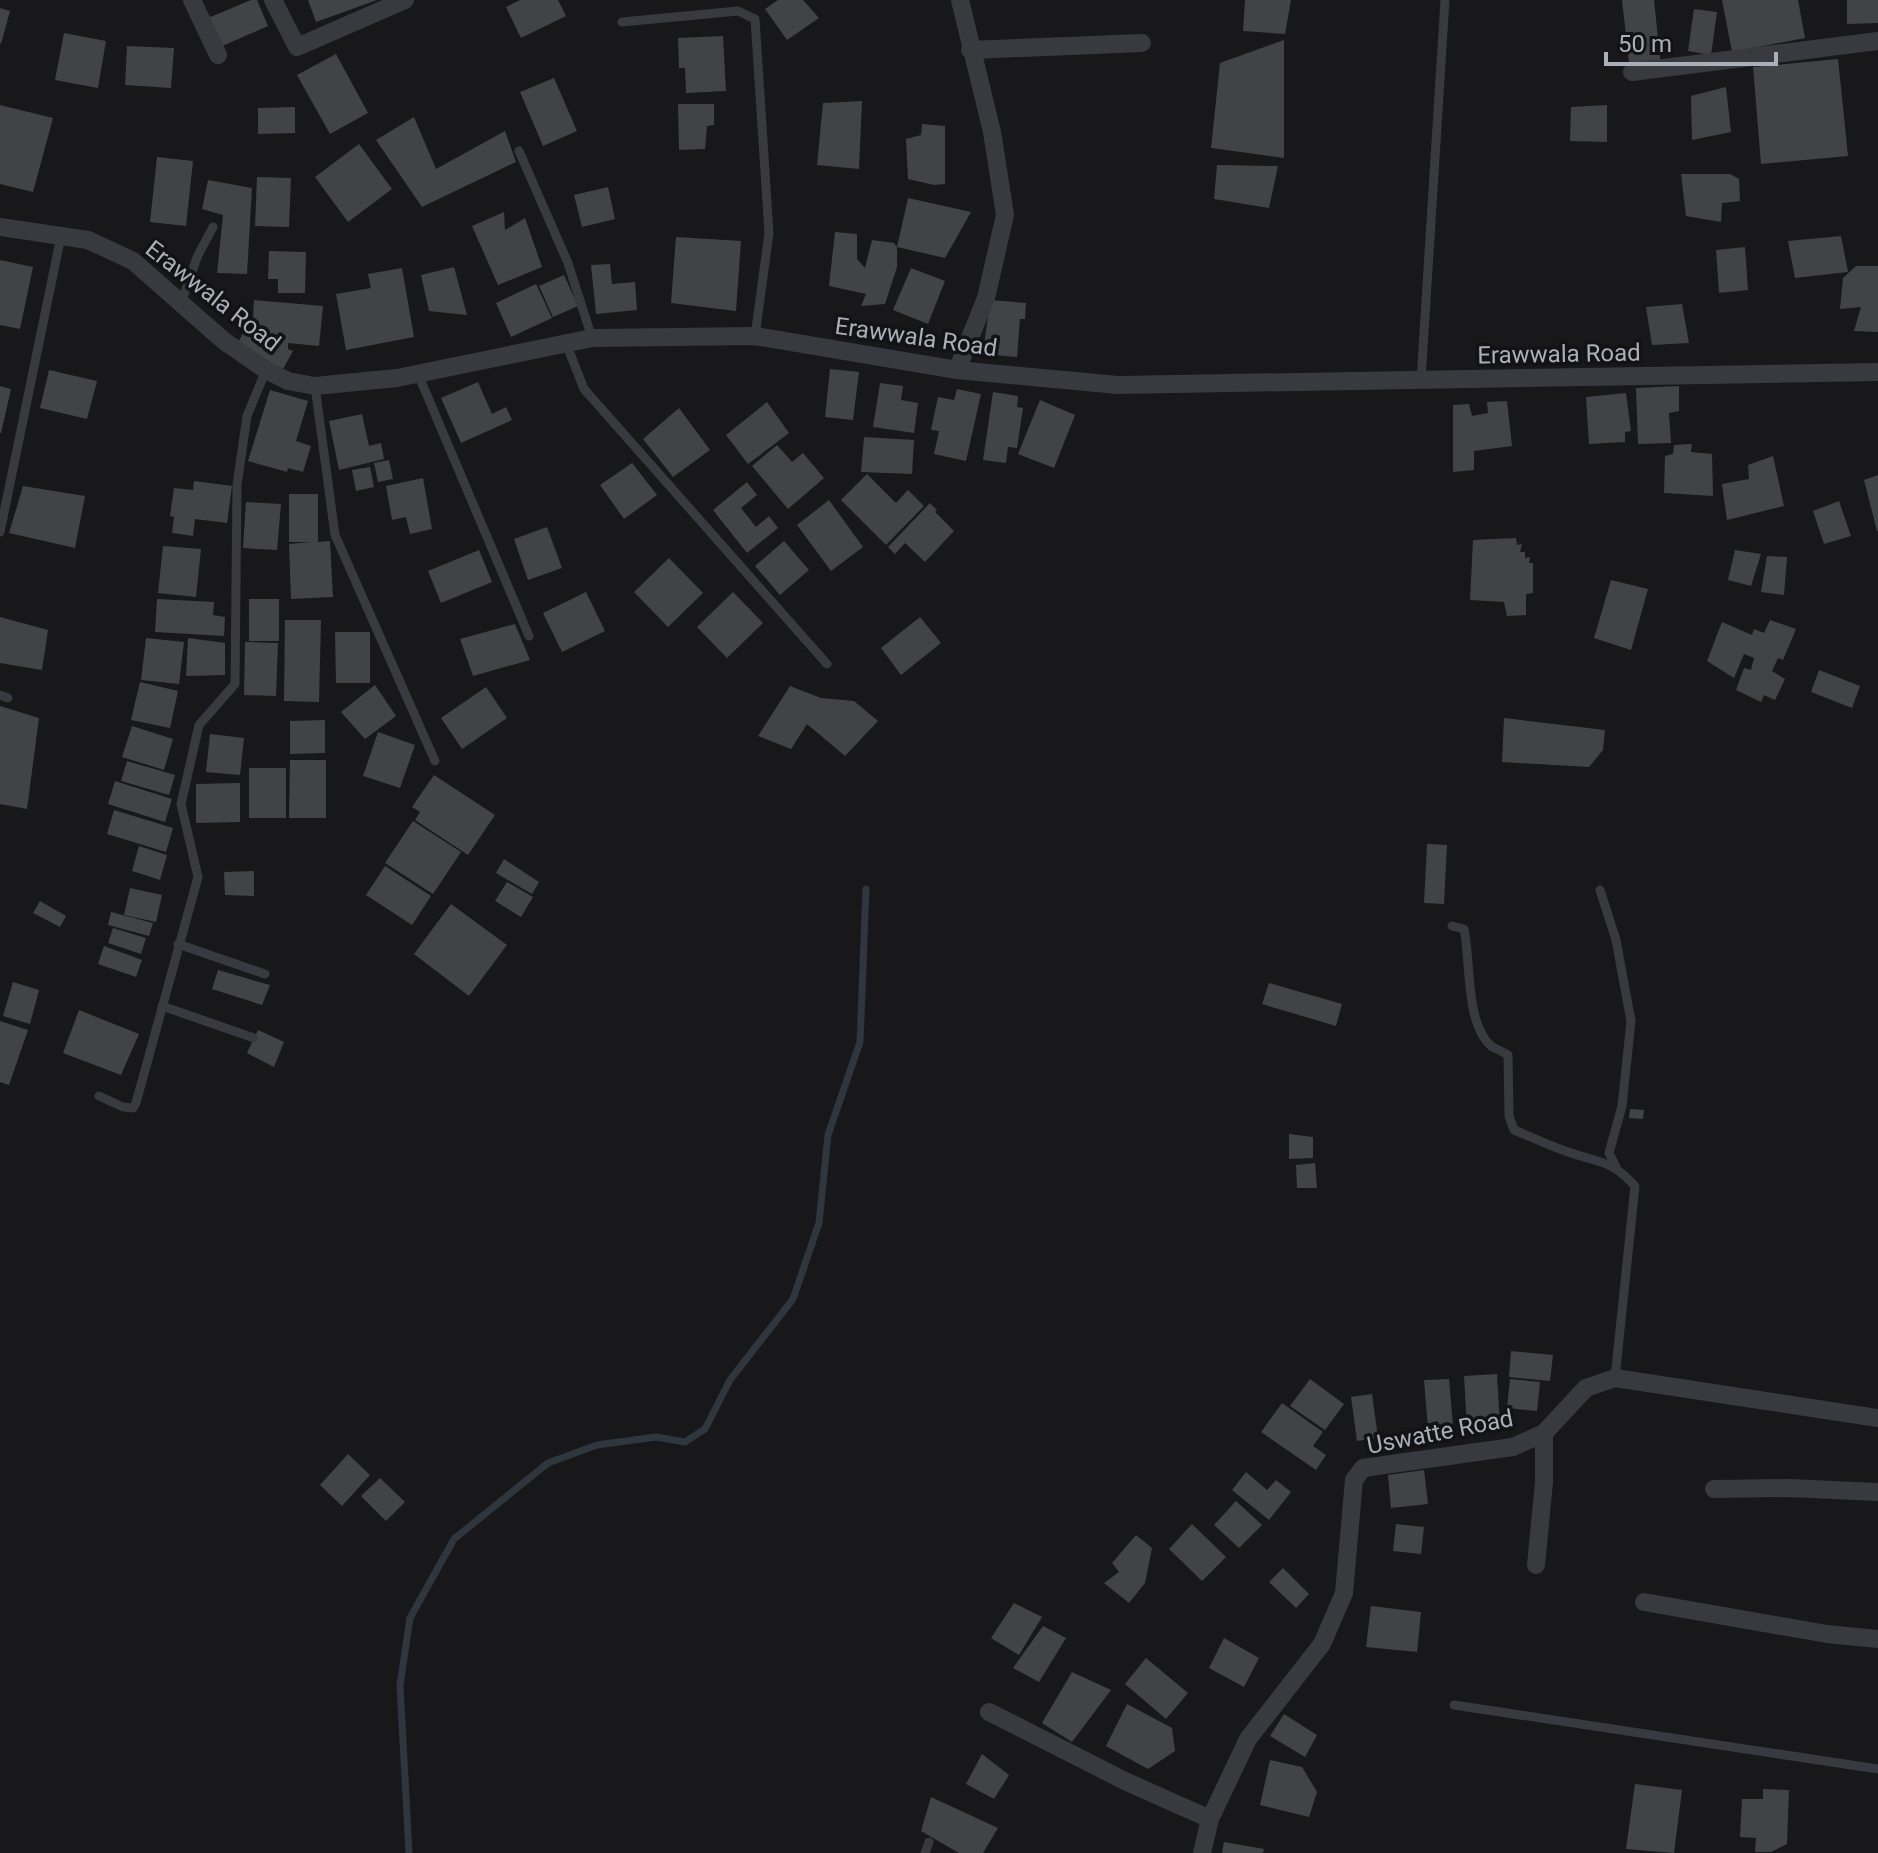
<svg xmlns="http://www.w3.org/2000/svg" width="1878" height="1853" font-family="Roboto,sans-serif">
<rect width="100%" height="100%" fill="#18181a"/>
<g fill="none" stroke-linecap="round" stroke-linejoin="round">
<path stroke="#2f363e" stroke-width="7" d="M 409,1853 L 400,1685 L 410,1618 L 454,1539 L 548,1463 L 597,1445 L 656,1437 L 685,1442 L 705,1429 L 730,1380 L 793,1299 L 819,1223 L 828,1135 L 860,1042 L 866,889"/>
</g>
<g fill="#424347">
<path d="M 251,0 L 257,0 L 268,26 L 220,47 L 208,18 Z"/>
<path d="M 308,0 L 377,0 L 316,22 Z"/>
<path d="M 520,0 L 558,0 L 566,16 L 521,38 L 506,7 Z"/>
<path d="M 778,0 L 803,0 L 819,18 L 787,40 L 765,9 Z"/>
<path d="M 1245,0 L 1291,0 L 1285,34 L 1243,31 Z"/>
<path d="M 1622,0 L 1654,0 L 1661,67 L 1630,71 Z"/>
<path d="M 1722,0 L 1798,0 L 1805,38 L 1732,52 Z"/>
<path d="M 1847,0 L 1878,0 L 1878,23 L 1847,24 Z"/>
<path d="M 0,8 L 10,11 L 1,44 L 0,43 Z"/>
<path d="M 1694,9 L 1717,12 L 1711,55 L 1688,51 Z"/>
<path d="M 64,33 L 106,41 L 98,88 L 55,80 Z"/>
<path d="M 723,36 L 726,91 L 686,93 L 685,68 L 679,68 L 678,38 Z"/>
<path d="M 1284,40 L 1284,158 L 1211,148 L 1220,63 Z"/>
<path d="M 127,46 L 174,48 L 171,88 L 125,85 Z"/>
<path d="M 336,54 L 368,113 L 330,134 L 297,75 Z"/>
<path d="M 1838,59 L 1848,156 L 1761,164 L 1753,67 Z"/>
<path d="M 554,78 L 577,131 L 543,146 L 520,92 Z"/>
<path d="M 1726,87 L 1731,132 L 1692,140 L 1691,96 Z"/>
<path d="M 862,101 L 859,169 L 817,165 L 823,103 Z"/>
<path d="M 678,104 L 714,104 L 714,125 L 707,126 L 705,149 L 679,150 Z"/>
<path d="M 0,105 L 53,118 L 33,192 L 0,184 Z"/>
<path d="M 1607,105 L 1607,142 L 1570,141 L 1571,107 Z"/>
<path d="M 295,107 L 295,133 L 258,134 L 258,108 Z"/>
<path d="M 414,117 L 436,169 L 505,131 L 516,162 L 422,207 L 376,140 Z"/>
<path d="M 922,124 L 945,126 L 945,184 L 934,185 L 908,179 L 906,139 L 921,135 Z"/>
<path d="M 359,144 L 392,189 L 348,222 L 315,177 Z"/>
<path d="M 157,157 L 193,161 L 186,226 L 150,222 Z"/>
<path d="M 1217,165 L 1278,166 L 1269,208 L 1214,199 Z"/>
<path d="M 1681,174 L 1730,174 L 1739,179 L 1740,201 L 1722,203 L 1721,222 L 1686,216 Z"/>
<path d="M 257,177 L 291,178 L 289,227 L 255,226 Z"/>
<path d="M 208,180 L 252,188 L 247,274 L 217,273 L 223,215 L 202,209 Z"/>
<path d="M 608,187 L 615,219 L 582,227 L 574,195 Z"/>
<path d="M 908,198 L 971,212 L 945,258 L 897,247 Z"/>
<path d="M 504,212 L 505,230 L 525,218 L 542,267 L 498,285 L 472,226 Z"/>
<path d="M 835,232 L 857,234 L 857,259 L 865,268 L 872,240 L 894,243 L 897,247 L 897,267 L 885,304 L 861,306 L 866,294 L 829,286 Z"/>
<path d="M 1841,236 L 1848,272 L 1795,278 L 1788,241 Z"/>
<path d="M 676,237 L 741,241 L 736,311 L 671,303 Z"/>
<path d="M 1745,247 L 1748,290 L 1719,293 L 1716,250 Z"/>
<path d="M 269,251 L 306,252 L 305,293 L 278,293 L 278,279 L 268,279 Z"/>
<path d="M 0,260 L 33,267 L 20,329 L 0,325 Z"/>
<path d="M 610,264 L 612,284 L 635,282 L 637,310 L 596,314 L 591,265 Z"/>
<path d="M 1856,266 L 1878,266 L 1878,332 L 1854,331 L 1861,307 L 1840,309 L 1843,278 Z"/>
<path d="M 454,267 L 467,315 L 429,311 L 421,275 Z"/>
<path d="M 402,268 L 414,337 L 346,350 L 336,294 L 371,288 L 368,274 Z"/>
<path d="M 911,268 L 945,281 L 928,324 L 893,310 Z"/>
<path d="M 564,275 L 578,306 L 553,317 L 539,286 Z"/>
<path d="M 536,284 L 552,318 L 511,337 L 496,303 Z"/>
<path d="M 254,300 L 323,306 L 319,346 L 288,343 L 288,349 L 293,351 L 283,369 L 237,345 L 246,327 L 258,333 L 259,321 L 253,320 Z"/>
<path d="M 990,300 L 1026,303 L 1025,319 L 1020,319 L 1017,357 L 983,354 Z"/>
<path d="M 1682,304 L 1689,343 L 1652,345 L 1646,307 Z"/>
<path d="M 830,369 L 859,372 L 853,420 L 825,417 Z"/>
<path d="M 49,370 L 97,381 L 87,419 L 40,408 Z"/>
<path d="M 478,382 L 492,414 L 506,407 L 512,420 L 461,443 L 441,398 Z"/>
<path d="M 880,383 L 903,386 L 901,400 L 918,403 L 914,433 L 873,427 Z"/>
<path d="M 0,386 L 11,389 L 1,433 L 0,433 Z"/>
<path d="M 1679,386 L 1679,411 L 1669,413 L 1671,443 L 1638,444 L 1636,388 Z"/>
<path d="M 957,389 L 981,394 L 966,461 L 934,454 L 939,431 L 931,430 L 938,397 L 954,400 Z"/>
<path d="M 270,390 L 308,401 L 296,441 L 311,446 L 303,472 L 288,468 L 287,472 L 248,461 Z"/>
<path d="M 993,392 L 1018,396 L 1017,407 L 1023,408 L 1017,448 L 1008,447 L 1006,463 L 983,460 Z"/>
<path d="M 1626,393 L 1631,431 L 1625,432 L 1625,442 L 1589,444 L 1586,397 Z"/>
<path d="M 1040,400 L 1075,415 L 1054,468 L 1018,454 Z"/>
<path d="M 1507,401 L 1512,446 L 1474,451 L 1474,470 L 1453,472 L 1453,405 L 1469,404 L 1472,416 L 1488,413 L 1487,402 Z"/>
<path d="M 767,402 L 789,433 L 748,464 L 726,435 Z"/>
<path d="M 679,408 L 710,450 L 673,477 L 643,439 Z"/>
<path d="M 362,414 L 369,446 L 381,443 L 384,459 L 339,470 L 329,421 Z"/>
<path d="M 864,437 L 914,440 L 912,474 L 861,472 Z"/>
<path d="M 1692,444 L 1691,452 L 1712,454 L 1713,496 L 1664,493 L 1665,456 L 1673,454 L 1674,445 Z"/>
<path d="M 777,445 L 792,462 L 803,453 L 824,478 L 788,509 L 752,466 Z"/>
<path d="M 1773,456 L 1784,506 L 1727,520 L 1722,484 L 1749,479 L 1748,465 Z"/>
<path d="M 389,460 L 393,479 L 378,482 L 374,463 Z"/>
<path d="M 632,463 L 657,495 L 624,519 L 600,485 Z"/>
<path d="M 370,467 L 374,487 L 356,491 L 352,470 Z"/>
<path d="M 867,474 L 896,503 L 908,490 L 924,506 L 886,545 L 841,500 Z"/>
<path d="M 1878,475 L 1878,531 L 1877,531 L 1864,480 Z"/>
<path d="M 423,478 L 432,529 L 410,534 L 406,517 L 392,520 L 386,486 Z"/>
<path d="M 194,481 L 232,486 L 227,523 L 195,519 L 193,536 L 172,533 L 174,517 L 170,516 L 174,488 L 193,490 Z"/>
<path d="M 747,482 L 757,495 L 741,508 L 756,527 L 769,516 L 778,528 L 747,553 L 713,510 Z"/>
<path d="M 23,486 L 85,496 L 75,548 L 9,533 Z"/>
<path d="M 289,494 L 318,494 L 318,542 L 330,541 L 333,597 L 291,599 L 289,544 L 311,542 L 289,542 Z"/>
<path d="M 829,500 L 863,547 L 831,571 L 797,525 Z"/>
<path d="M 1839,501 L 1851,536 L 1824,544 L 1813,511 Z"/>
<path d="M 246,502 L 281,504 L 277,550 L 243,548 Z"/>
<path d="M 930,503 L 937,510 L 935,512 L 954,531 L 925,562 L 905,543 L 895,554 L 888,547 Z"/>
<path d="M 547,527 L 562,568 L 528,580 L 514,539 Z"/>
<path d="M 1516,538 L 1517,545 L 1522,544 L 1520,552 L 1525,552 L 1525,558 L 1530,557 L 1529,563 L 1533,563 L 1533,593 L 1526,594 L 1526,615 L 1507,616 L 1504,602 L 1470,600 L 1473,540 Z"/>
<path d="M 784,541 L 809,570 L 780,595 L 755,566 Z"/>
<path d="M 163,546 L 201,549 L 196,597 L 158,593 Z"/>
<path d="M 479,550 L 492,582 L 441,603 L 428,571 Z"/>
<path d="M 1735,550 L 1761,554 L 1751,586 L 1728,580 Z"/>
<path d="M 1767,556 L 1787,557 L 1784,595 L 1761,592 Z"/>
<path d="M 669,558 L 703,593 L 668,627 L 634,592 Z"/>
<path d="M 1611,580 L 1648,589 L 1631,650 L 1594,638 Z"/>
<path d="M 586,592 L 605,631 L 562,652 L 543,613 Z"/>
<path d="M 733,592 L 763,623 L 727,658 L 697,627 Z"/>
<path d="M 157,599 L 214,602 L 213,615 L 225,617 L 224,636 L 155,632 Z"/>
<rect x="249" y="599" width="30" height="42"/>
<path d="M 0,617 L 48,630 L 42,670 L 0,663 Z"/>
<path d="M 920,617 L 941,643 L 901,675 L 881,648 Z"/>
<path d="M 285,620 L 321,620 L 319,702 L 284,701 Z"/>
<path d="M 1770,620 L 1796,629 L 1783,660 L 1778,658 L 1772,671 L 1785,679 L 1775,700 L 1764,695 L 1761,702 L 1736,690 L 1744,668 L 1751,670 L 1754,658 L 1744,654 L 1734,678 L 1707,661 L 1722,622 L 1752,635 L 1754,629 L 1764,633 Z"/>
<path d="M 515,624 L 530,660 L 473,676 L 460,639 Z"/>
<path d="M 335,632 L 370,632 L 370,683 L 336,683 Z"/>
<path d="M 146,638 L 184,642 L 179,684 L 141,680 Z"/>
<path d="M 188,638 L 225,643 L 225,675 L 186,676 Z"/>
<path d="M 245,642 L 278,643 L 276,696 L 244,695 Z"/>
<path d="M 1819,670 L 1860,686 L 1852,708 L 1811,692 Z"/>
<path d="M 140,682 L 178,691 L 170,728 L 131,720 Z"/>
<path d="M 375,685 L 396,716 L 365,739 L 341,712 Z"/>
<path d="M 790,686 L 821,698 L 854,701 L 878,721 L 845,756 L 807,724 L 791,749 L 758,736 Z"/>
<path d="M 486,687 L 507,718 L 462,749 L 441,718 Z"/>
<path d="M 0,706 L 39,718 L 27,809 L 0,804 Z"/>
<path d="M 1504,718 L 1605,730 L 1603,750 L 1589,767 L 1502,762 Z"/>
<path d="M 325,720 L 325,753 L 290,754 L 290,721 Z"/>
<path d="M 132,726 L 173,739 L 164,770 L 122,757 Z"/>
<path d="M 378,732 L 415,745 L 400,788 L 363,776 Z"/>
<path d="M 210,734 L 244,738 L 240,775 L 206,772 Z"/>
<path d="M 290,760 L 326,760 L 326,818 L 289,818 Z"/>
<path d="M 127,761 L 175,775 L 169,795 L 121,781 Z"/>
<rect x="249" y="768" width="37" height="50"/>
<path d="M 434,775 L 495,815 L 468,855 L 415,820 L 420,812 L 412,807 Z"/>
<path d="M 115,781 L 172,799 L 165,822 L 108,804 Z"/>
<path d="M 240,783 L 240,822 L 196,823 L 196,784 Z"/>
<path d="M 114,810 L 173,828 L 166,852 L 107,834 Z"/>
<path d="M 413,821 L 461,852 L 433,894 L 385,863 Z"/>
<path d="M 1427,844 L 1447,845 L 1444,904 L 1424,903 Z"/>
<path d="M 139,846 L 167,855 L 160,880 L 132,871 Z"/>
<path d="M 504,859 L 539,882 L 532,894 L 496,873 Z"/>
<path d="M 385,866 L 431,896 L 412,925 L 366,895 Z"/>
<path d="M 254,871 L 254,896 L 225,895 L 224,872 Z"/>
<path d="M 507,882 L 533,897 L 521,917 L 495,901 Z"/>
<path d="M 130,888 L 162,895 L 156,922 L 124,915 Z"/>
<path d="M 40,901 L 66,916 L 60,927 L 33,913 Z"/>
<path d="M 451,904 L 507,945 L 469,996 L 414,954 Z"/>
<path d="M 111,912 L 153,923 L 149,936 L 108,925 Z"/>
<path d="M 113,928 L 146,938 L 141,954 L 108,943 Z"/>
<path d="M 104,946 L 142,960 L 136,977 L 98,964 Z"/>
<path d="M 218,970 L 270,985 L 262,1005 L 212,989 Z"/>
<path d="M 13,982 L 39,990 L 30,1024 L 3,1016 Z"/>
<path d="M 1269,983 L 1342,1004 L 1336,1026 L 1262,1004 Z"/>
<path d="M 79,1010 L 139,1034 L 121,1075 L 63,1053 Z"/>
<path d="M 0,1021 L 28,1030 L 9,1085 L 0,1082 Z"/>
<path d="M 258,1030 L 284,1042 L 274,1067 L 247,1053 Z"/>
<path d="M 1630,1109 L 1644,1110 L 1643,1119 L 1629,1118 Z"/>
<path d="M 1289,1134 L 1313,1137 L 1313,1158 L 1289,1159 Z"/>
<path d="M 1315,1163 L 1317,1188 L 1297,1188 L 1296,1165 Z"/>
<path d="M 1511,1351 L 1553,1355 L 1550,1381 L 1509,1377 Z"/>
<path d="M 1497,1374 L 1500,1426 L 1467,1428 L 1464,1376 Z"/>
<path d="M 1310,1379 L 1344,1404 L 1325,1430 L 1290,1406 Z"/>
<path d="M 1449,1379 L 1453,1427 L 1428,1429 L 1424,1380 Z"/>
<path d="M 1510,1379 L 1540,1382 L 1537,1411 L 1507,1408 Z"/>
<path d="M 1372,1394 L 1378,1438 L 1357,1441 L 1351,1397 Z"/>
<path d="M 1282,1403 L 1323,1432 L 1313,1446 L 1326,1455 L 1316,1470 L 1261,1432 Z"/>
<path d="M 348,1454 L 370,1475 L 342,1506 L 320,1485 Z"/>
<path d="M 1424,1470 L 1428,1504 L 1391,1508 L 1388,1475 Z"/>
<path d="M 1246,1472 L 1267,1490 L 1276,1480 L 1291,1492 L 1269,1520 L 1232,1490 Z"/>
<path d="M 380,1478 L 405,1502 L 386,1521 L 361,1496 Z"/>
<path d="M 1236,1501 L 1262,1525 L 1239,1548 L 1214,1525 Z"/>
<path d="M 1192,1524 L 1226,1557 L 1202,1581 L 1169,1549 Z"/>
<path d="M 1396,1524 L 1424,1527 L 1421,1554 L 1393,1551 Z"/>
<path d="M 1136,1535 L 1152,1548 L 1145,1583 L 1129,1603 L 1104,1583 L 1119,1572 L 1112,1563 Z"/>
<path d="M 1283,1568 L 1309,1594 L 1296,1608 L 1269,1582 Z"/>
<path d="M 1014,1603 L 1042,1617 L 1019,1655 L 991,1638 Z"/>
<path d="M 1371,1606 L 1421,1612 L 1417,1652 L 1366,1647 Z"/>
<path d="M 1043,1626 L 1066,1638 L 1039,1682 L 1013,1668 Z"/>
<path d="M 1224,1638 L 1259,1658 L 1244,1687 L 1209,1668 Z"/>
<path d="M 1146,1658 L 1188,1693 L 1166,1719 L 1125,1684 Z"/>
<path d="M 1072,1672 L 1111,1690 L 1072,1742 L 1042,1723 Z"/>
<path d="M 1127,1704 L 1172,1728 L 1175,1751 L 1148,1769 L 1106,1746 Z"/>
<path d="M 1284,1714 L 1317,1735 L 1305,1757 L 1270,1736 Z"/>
<path d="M 982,1754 L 1009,1775 L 994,1799 L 966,1784 Z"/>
<path d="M 1270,1760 L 1302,1767 L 1317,1792 L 1309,1817 L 1260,1805 Z"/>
<path d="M 1635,1784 L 1682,1790 L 1674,1853 L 1626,1849 Z"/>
<path d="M 1763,1789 L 1789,1790 L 1787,1844 L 1771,1852 L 1755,1852 L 1756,1838 L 1740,1837 L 1742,1799 L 1763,1799 Z"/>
<path d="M 931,1797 L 998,1828 L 983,1853 L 959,1853 L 921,1831 Z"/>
<path d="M 1224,1842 L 1264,1849 L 1263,1853 L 1222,1853 Z"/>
</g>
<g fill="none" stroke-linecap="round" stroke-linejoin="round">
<g stroke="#393a3f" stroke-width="9">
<path d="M 622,22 L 738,11 L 755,19 L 769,233 L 755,336"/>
<path d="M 519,151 L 568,263 L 592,338"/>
<path d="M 181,303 L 198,255 L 213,227"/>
<path d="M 566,343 L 584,389 L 827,664"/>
<path d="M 418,374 L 529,636"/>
<path d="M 1421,380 L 1445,0"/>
<path d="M 315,386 L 335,535 L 435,761"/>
<path d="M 0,532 L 61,236"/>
<path d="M 0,695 L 8,698"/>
<path d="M 1600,890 L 1616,940 L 1631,1021 L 1622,1106 L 1609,1153 L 1617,1169"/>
<path d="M 1452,926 L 1464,929 C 1471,960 1465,1023 1491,1046 C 1496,1049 1503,1052 1508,1055 L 1509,1116 L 1514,1130 C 1534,1138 1554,1148 1574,1154 C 1603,1163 1613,1162 1635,1186 L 1615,1378"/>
<path d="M 178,944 L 265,974"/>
<path d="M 162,1006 L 254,1038"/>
<path d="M 99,1096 L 123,1107 L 133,1108 L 136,1103 L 198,877 L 181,804 L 199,725 L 235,684 L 237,485 L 247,416 L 266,370"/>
<path d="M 1454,1705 L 1878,1769"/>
<path d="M 925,1853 L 929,1842"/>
</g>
<g stroke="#393a3f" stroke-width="18">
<path d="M 192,0 L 218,55"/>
<path d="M 273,0 L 297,47 L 405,0"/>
<path d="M 970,50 L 1142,43"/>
<path d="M 1632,72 L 1878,41"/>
<path d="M 0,227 L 88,240 L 133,261 L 224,341 L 266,370 L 288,381 L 315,386 L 397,378 L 592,338 L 755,336 L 957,370 L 1118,385 L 1878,372"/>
<path d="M 957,370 L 986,298 L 1005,215 L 992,132 L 960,0"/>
<path d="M 1714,1489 L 1789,1488 L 1878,1492"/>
<path d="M 1536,1565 L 1544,1482 L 1544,1433"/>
<path d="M 1644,1602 L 1827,1634 L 1878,1639"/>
<path d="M 989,1712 L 1127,1782 L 1210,1819"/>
<path d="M 1202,1853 L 1210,1819 L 1248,1739 L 1322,1644 L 1344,1593 L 1354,1480 L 1363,1468 L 1513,1447 L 1544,1433 L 1586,1388 L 1615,1378 L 1878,1418"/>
</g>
</g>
<g text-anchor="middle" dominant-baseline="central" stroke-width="7" stroke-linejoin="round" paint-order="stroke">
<g font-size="24" fill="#abafb9" stroke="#131315">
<text transform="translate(213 296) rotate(38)">Erawwala Road</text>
<text transform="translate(916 337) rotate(8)">Erawwala Road</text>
<text transform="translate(1559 354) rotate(-1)">Erawwala Road</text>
<text transform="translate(1440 1432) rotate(-11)">Uswatte Road</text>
</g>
</g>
<path d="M1606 52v12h170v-12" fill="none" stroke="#abafb9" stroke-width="4"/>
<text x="1618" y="52" font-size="24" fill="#abafb9" stroke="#131315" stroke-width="6" paint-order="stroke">50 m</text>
</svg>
